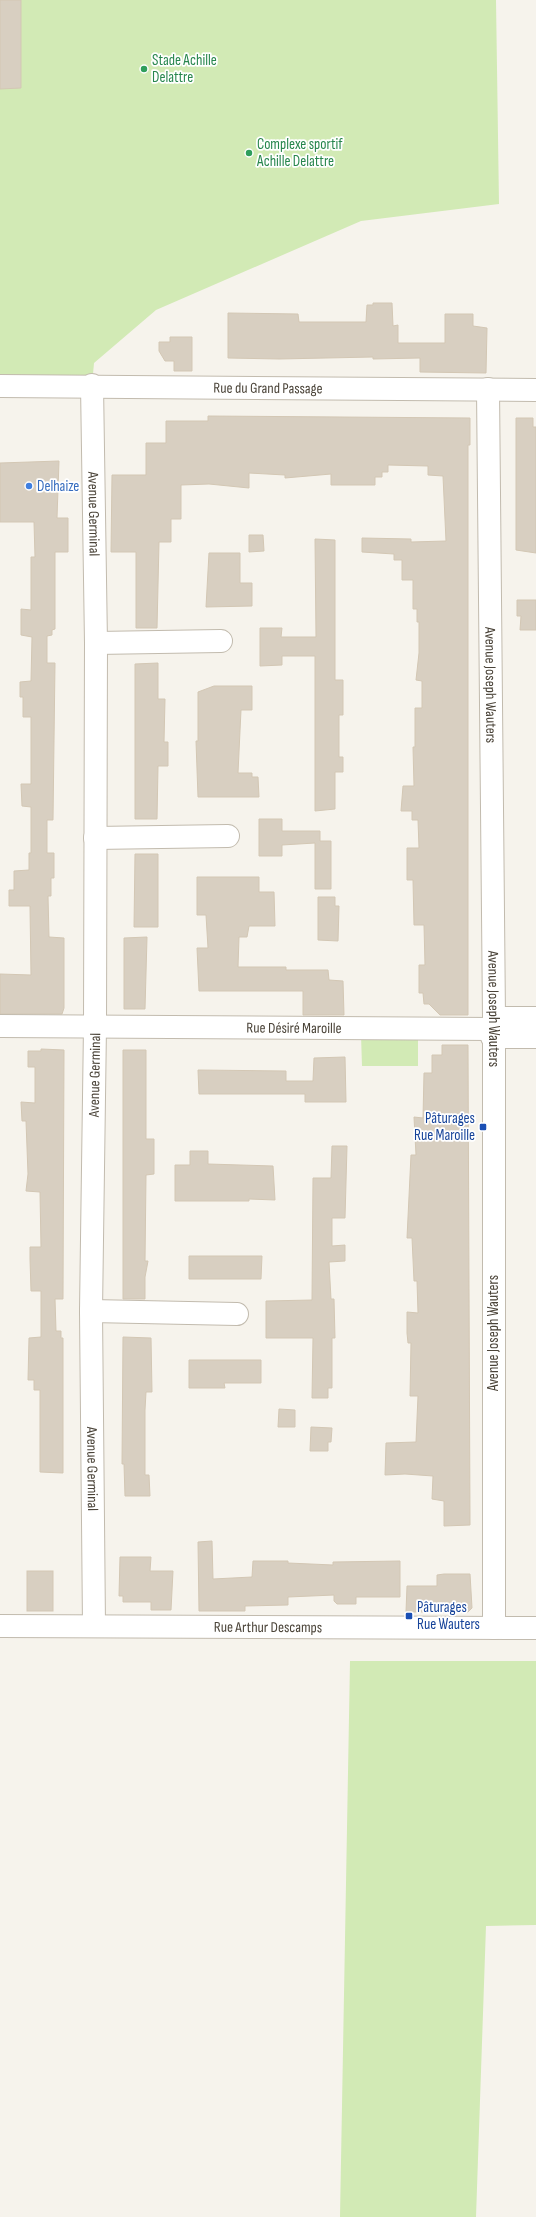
<svg xmlns="http://www.w3.org/2000/svg" width="536" height="2217" font-family="'Sofia Sans Condensed',sans-serif">
<rect width="100%" height="100%" fill="#f6f3ec"/>
<g fill="#d2eab5">
<path d="M 0,0 L 496,0 L 499,204 L 361,221 L 156,310 L 94,363 L 92,385 L 0,386 Z"/>
<path d="M 361,1035 L 418,1036 L 418,1066 L 362,1066 Z"/>
<path d="M 350,1661 L 536,1661 L 536,1925 L 486,1926 L 476,2217 L 340,2217 Z"/>
</g>
<g fill="#d8cfc1" stroke="#d3c7b4">
<path d="M 0,0 L 21,0 L 21,88 L 0,89 Z"/>
<path d="M 373,303 L 392,303 L 393,326 L 398,325 L 398,343 L 445,343 L 445,314 L 473,314 L 473,326 L 487,328 L 486,373 L 420,372 L 420,358 L 373,359 L 373,357 L 279,359 L 228,358 L 228,313 L 298,314 L 299,322 L 366,322 L 367,305 L 373,305 Z"/>
<path d="M 170,337 L 192,337 L 192,371 L 174,371 L 174,361 L 165,361 L 159,351 L 159,342 L 170,342 Z"/>
<path d="M 208,416 L 470,418 L 470,445 L 468,445 L 468,1015 L 440,1015 L 429,1004 L 424,1004 L 423,993 L 419,993 L 419,965 L 425,965 L 424,925 L 414,925 L 413,880 L 407,880 L 407,848 L 419,848 L 418,820 L 412,820 L 412,811 L 401,811 L 403,786 L 414,786 L 413,747 L 415,747 L 415,708 L 422,708 L 422,681 L 416,680 L 419,653 L 419,622 L 417,622 L 417,609 L 413,609 L 413,580 L 402,580 L 402,560 L 394,560 L 394,554 L 362,552 L 362,538 L 411,539 L 411,542 L 446,541 L 443,476 L 428,475 L 428,466 L 388,465 L 388,472 L 382,472 L 382,477 L 375,477 L 375,485 L 331,485 L 331,474 L 285,478 L 285,475 L 249,473 L 249,488 L 209,484 L 181,485 L 181,519 L 171,519 L 171,542 L 159,542 L 157,628 L 136,628 L 136,552 L 111,552 L 112,475 L 146,475 L 146,443 L 166,443 L 166,421 L 208,421 Z"/>
<path d="M 516,418 L 533,418 L 533,427 L 536,427 L 536,553 L 516,550 Z"/>
<path d="M 59,461 L 57,518 L 68,518 L 68,552 L 55,552 L 55,629 L 52,630 L 52,635 L 47,636 L 47,663 L 55,663 L 53,820 L 47,820 L 47,853 L 54,853 L 54,878 L 51,878 L 51,896 L 48,896 L 49,937 L 64,938 L 64,1008 L 62,1014 L 0,1014 L 0,974 L 31,975 L 30,906 L 9,906 L 9,890 L 14,890 L 14,871 L 29,870 L 29,853 L 31,853 L 31,807 L 22,806 L 21,784 L 31,784 L 31,717 L 23,717 L 23,697 L 20,697 L 20,682 L 31,681 L 32,637 L 21,635 L 21,609 L 31,610 L 31,557 L 35,557 L 34,522 L 0,522 L 0,463 Z"/>
<path d="M 249,535 L 263,535 L 264,551 L 249,552 Z"/>
<path d="M 315,539 L 335,540 L 335,680 L 343,680 L 343,715 L 339,715 L 339,757 L 343,757 L 343,772 L 335,772 L 335,809 L 315,811 L 315,656 L 282,656 L 282,665 L 260,666 L 260,628 L 282,628 L 281,637 L 316,637 Z"/>
<path d="M 209,553 L 240,553 L 240,583 L 252,583 L 252,606 L 206,607 Z"/>
<path d="M 517,600 L 536,600 L 536,630 L 520,630 L 521,616 L 517,616 Z"/>
<path d="M 158,663 L 158,699 L 165,699 L 164,742 L 168,742 L 168,766 L 158,766 L 157,819 L 135,819 L 135,664 Z"/>
<path d="M 214,686 L 252,686 L 252,710 L 241,710 L 238,773 L 252,773 L 252,777 L 258,777 L 259,797 L 198,797 L 196,741 L 198,741 L 198,692 Z"/>
<path d="M 259,819 L 282,819 L 282,831 L 320,831 L 320,841 L 331,841 L 331,889 L 315,889 L 315,843 L 282,845 L 282,856 L 259,856 Z"/>
<path d="M 135,854 L 158,854 L 158,927 L 134,927 Z"/>
<path d="M 197,877 L 259,877 L 259,892 L 274,892 L 275,926 L 249,926 L 247,937 L 239,937 L 238,967 L 286,967 L 286,970 L 328,970 L 329,980 L 343,981 L 344,1015 L 303,1015 L 303,991 L 199,991 L 197,948 L 208,948 L 206,915 L 197,915 Z"/>
<path d="M 318,897 L 335,897 L 335,906 L 339,906 L 338,941 L 318,940 Z"/>
<path d="M 147,937 L 145,1009 L 124,1009 L 124,938 Z"/>
<path d="M 442,1045 L 468,1045 L 470,1525 L 444,1526 L 444,1501 L 432,1499 L 433,1476 L 405,1474 L 385,1475 L 386,1443 L 416,1442 L 418,1396 L 410,1396 L 411,1343 L 408,1343 L 407,1333 L 407,1312 L 418,1313 L 417,1281 L 414,1281 L 412,1238 L 407,1238 L 411,1155 L 416,1155 L 414,1117 L 423,1118 L 424,1073 L 432,1073 L 432,1055 L 442,1055 Z"/>
<path d="M 41,1049 L 64,1050 L 63,1299 L 55,1299 L 56,1331 L 61,1331 L 61,1338 L 63,1338 L 63,1473 L 40,1472 L 40,1390 L 34,1390 L 34,1380 L 28,1380 L 29,1338 L 41,1337 L 41,1291 L 31,1291 L 30,1259 L 30,1247 L 41,1247 L 40,1192 L 26,1191 L 28,1174 L 26,1121 L 22,1121 L 21,1102 L 35,1103 L 35,1067 L 28,1067 L 28,1051 L 41,1051 Z"/>
<path d="M 123,1050 L 146,1050 L 146,1139 L 154,1139 L 154,1174 L 146,1175 L 145,1261 L 148,1261 L 145,1277 L 145,1299 L 123,1299 Z"/>
<path d="M 345,1057 L 346,1102 L 305,1102 L 305,1094 L 199,1094 L 198,1070 L 286,1071 L 286,1081 L 313,1081 L 314,1058 Z"/>
<path d="M 332,1146 L 347,1146 L 345,1218 L 332,1218 L 332,1246 L 345,1245 L 345,1261 L 329,1262 L 331,1299 L 334,1299 L 335,1338 L 332,1338 L 332,1388 L 328,1388 L 328,1398 L 312,1398 L 313,1338 L 266,1338 L 266,1301 L 312,1300 L 313,1178 L 331,1178 Z"/>
<path d="M 190,1151 L 208,1151 L 208,1164 L 273,1166 L 275,1200 L 249,1199 L 249,1201 L 175,1201 L 175,1165 L 190,1165 Z"/>
<path d="M 189,1256 L 262,1256 L 261,1279 L 189,1279 Z"/>
<path d="M 123,1337 L 151,1338 L 152,1392 L 146,1392 L 145,1410 L 145,1475 L 149,1475 L 150,1496 L 125,1496 L 124,1464 L 122,1464 Z"/>
<path d="M 189,1360 L 261,1360 L 261,1383 L 224,1383 L 225,1388 L 189,1388 Z"/>
<path d="M 279,1409 L 295,1410 L 295,1427 L 278,1427 Z"/>
<path d="M 311,1427 L 332,1428 L 331,1442 L 328,1442 L 328,1451 L 310,1451 Z"/>
<path d="M 212,1541 L 213,1579 L 252,1577 L 253,1561 L 288,1561 L 288,1563 L 333,1565 L 333,1562 L 400,1561 L 400,1597 L 356,1597 L 356,1604 L 337,1604 L 334,1601 L 334,1595 L 288,1597 L 288,1605 L 245,1606 L 245,1611 L 199,1611 L 198,1542 Z"/>
<path d="M 120,1557 L 151,1557 L 150,1571 L 173,1571 L 171,1610 L 151,1610 L 151,1602 L 123,1602 L 123,1596 L 119,1596 Z"/>
<rect x="27" y="1571" width="26" height="40"/>
<path d="M 444,1574 L 470,1574 L 472,1608 L 468,1612 L 406,1612 L 407,1586 L 437,1586 L 437,1575 Z"/>
</g>
<g fill="none" stroke-linecap="round" stroke-linejoin="round">
<defs>
<g id="minor">
<path id="s1" d="M 92,385 L 96,643 L 95,1026 L 91,1311 L 94,1626"/>
<path id="s2" d="M 0,386 L 536,390"/>
<path id="s3" d="M 488,389 L 494,1018 L 494,1628"/>
<path d="M 96,643 L 221,641"/>
<path d="M 95,838 L 228,836"/>
<path d="M 494,1018 L 536,1018"/>
<path id="s4" d="M 0,1026 L 492,1029"/>
<path d="M 492,1037 L 536,1037"/>
<path d="M 91,1311 L 237,1314"/>
<path id="s5" d="M 0,1626 L 536,1628"/>
</g>
</defs>
<use href="#minor" stroke="#c2bbae" stroke-width="24"/>
<use href="#minor" stroke="#fff" stroke-width="22"/>
</g>
<g fill="#2e9e5b" stroke="#fff" stroke-width="1.5">
<circle cx="144" cy="69" r="4"/>
<circle cx="249" cy="153" r="4"/>
</g>
<circle fill="#3f7fe0" stroke="#fff" stroke-width="1.5" cx="29" cy="486" r="4"/>
<g fill="#1a4fb4" stroke="#fff" stroke-width="1.5">
<rect x="479" y="1123" width="8" height="8" rx="2"/>
<rect x="405" y="1612" width="8" height="8" rx="2"/>
</g>
<g text-anchor="middle" dominant-baseline="central" stroke-width="3.5" stroke-linejoin="round" paint-order="stroke">
<g font-size="15" fill="#27864d" stroke="#fff" text-anchor="start">
<text x="152" y="60">Stade Achille<tspan x="152" dy="17">Delattre</tspan></text>
<text x="257" y="144">Complexe sportif<tspan x="257" dy="17">Achille Delattre</tspan></text>
</g>
<g font-size="15" fill="#4b4439" stroke="#fff">
<text stroke="none"><textPath href="#s2" startOffset="268">Rue du Grand Passage</textPath></text>
<text stroke="none"><textPath href="#s1" startOffset="129">Avenue Germinal</textPath></text>
<text stroke="none"><textPath href="#s3" startOffset="296">Avenue Joseph Wauters</textPath></text>
<text stroke="none"><textPath href="#s3" startOffset="620">Avenue Joseph Wauters</textPath></text>
<text stroke="none"><textPath href="#s4" startOffset="294">Rue Désiré Maroille</textPath></text>
<text transform="translate(95 1075) rotate(-89)">Avenue Germinal</text>
<text transform="translate(493 1333) rotate(-90)">Avenue Joseph Wauters</text>
<text stroke="none"><textPath href="#s1" startOffset="1084">Avenue Germinal</textPath></text>
<text stroke="none"><textPath href="#s5" startOffset="268">Rue Arthur Descamps</textPath></text>
</g>
<g font-size="15" fill="#366cbe" stroke="#fff" text-anchor="start">
<text x="37" y="486">Delhaize</text>
</g>
<g font-size="15" fill="#164399" stroke="#fff" text-anchor="end">
<text x="475" y="1118">Pâturages<tspan x="475" dy="17">Rue Maroille</tspan></text>
<text x="417" y="1607" text-anchor="start">Pâturages<tspan x="417" dy="17">Rue Wauters</tspan></text>
</g>
</g>
</svg>
